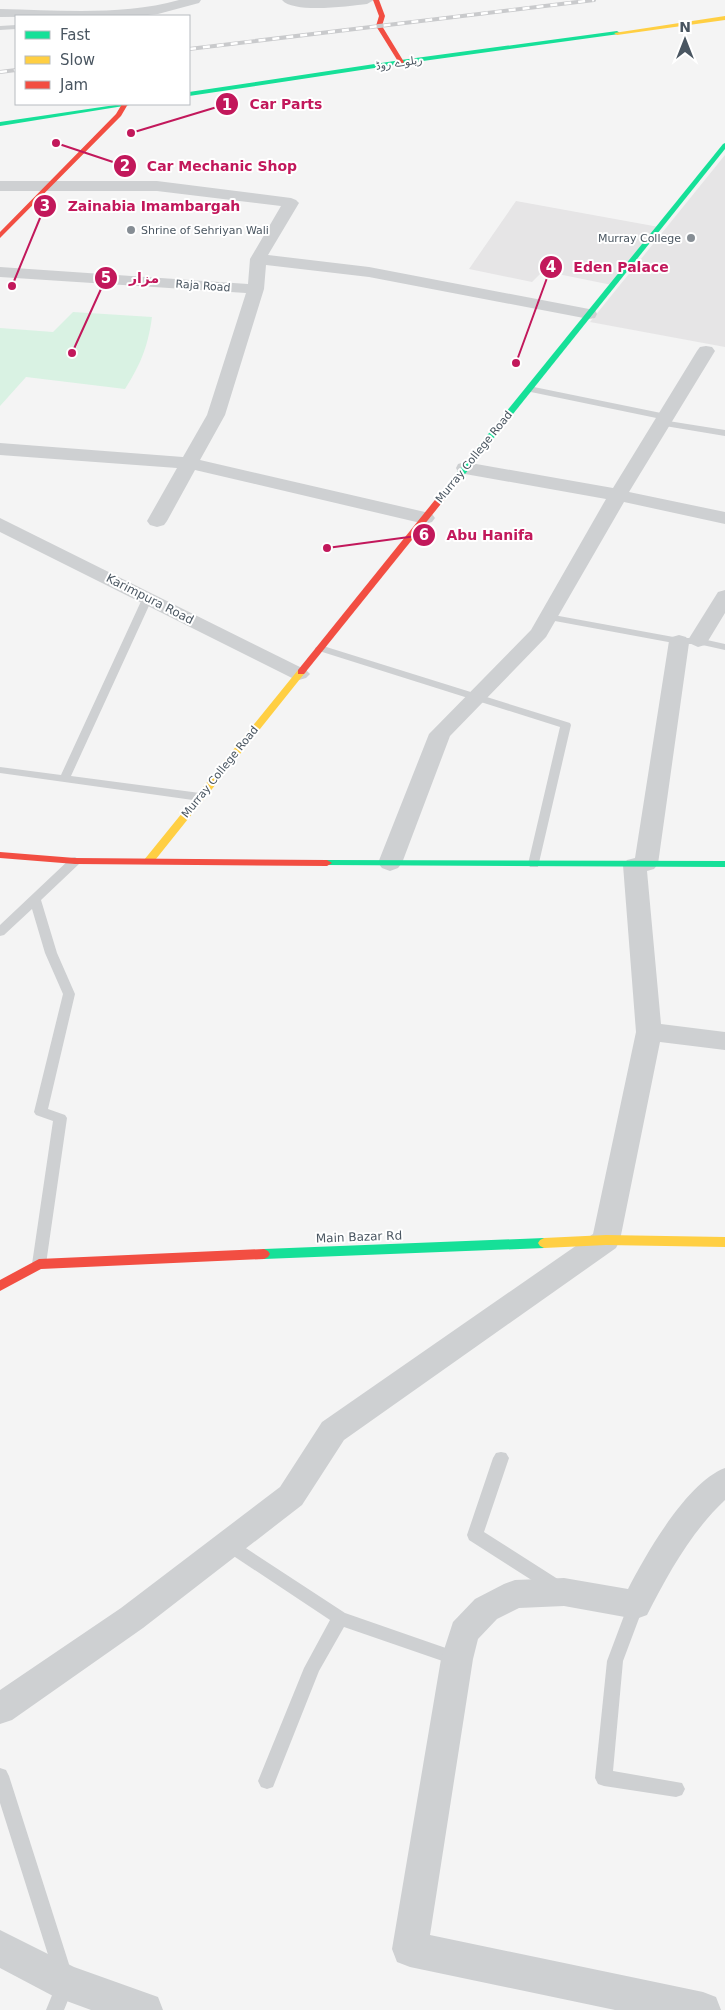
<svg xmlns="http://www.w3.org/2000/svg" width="725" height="2010" font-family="'DejaVu Sans','Noto Sans Arabic',sans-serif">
<rect width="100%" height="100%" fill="#f4f4f4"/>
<g fill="#e6e5e6">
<path d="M 725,155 L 725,347 L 590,322 Z"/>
<path d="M 516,201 L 659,227 L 612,285 L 543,271 L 532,282 L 469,269 Z"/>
</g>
<path fill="#d9f2e3" d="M 73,312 L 152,317 C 148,346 141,364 125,389 L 26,377 L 0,406 L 0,328 L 53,332 Z"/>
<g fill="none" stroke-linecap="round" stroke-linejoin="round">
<g fill="#ced0d2" fill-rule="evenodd">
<path d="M 16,25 L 16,29 L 0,30 L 0,26 Z"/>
<path d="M 529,386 L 666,414 L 670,417 L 666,420 L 526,391 L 525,389 Z"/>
<path d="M 662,420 L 725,430 L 725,436 L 659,425 L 659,421 Z"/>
<path d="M 148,594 L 153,597 L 71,776 L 200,793 L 206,797 L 204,799 L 200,801 L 0,773 L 0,767 L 61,775 L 143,597 Z"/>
<path d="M 548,614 L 679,638 L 698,638 L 725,644 L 725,650 L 698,644 L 679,644 L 544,619 L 544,615 Z"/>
<path d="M 320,645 L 570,723 L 571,725 L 538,867 L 530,867 L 528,864 L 560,727 L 316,650 L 315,648 Z"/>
<path d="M 75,857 L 81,861 L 79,864 L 41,900 L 57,953 L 75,994 L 48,1109 L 65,1115 L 67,1118 L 46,1264 L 44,1268 L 39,1269 L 34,1268 L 32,1264 L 53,1121 L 36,1115 L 34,1112 L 63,994 L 45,953 L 32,909 L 4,935 L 0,936 L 0,925 L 71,858 Z"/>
<path d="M 501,1452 L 506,1453 L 509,1458 L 484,1532 L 564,1583 L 566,1588 L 564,1593 L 558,1595 L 552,1593 L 469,1540 L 467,1535 L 493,1458 L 496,1453 Z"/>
<path d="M 229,1537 L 345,1613 L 463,1654 L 465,1659 L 463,1664 L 457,1666 L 344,1627 L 319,1671 L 273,1787 L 267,1789 L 261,1787 L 258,1781 L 304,1668 L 330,1620 L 223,1549 L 221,1544 L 223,1539 Z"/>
<path d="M 636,1598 L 642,1600 L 644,1605 L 623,1661 L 613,1771 L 682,1783 L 685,1789 L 682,1795 L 676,1797 L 604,1786 L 598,1784 L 595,1778 L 607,1661 L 628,1605 L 630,1600 Z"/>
<path d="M 0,1768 L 6,1770 L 9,1776 L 75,1983 L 64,2010 L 46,2010 L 57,1983 L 0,1803 Z"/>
</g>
<g fill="#ced0d2" fill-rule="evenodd">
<path d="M 179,0 L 201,0 L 199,3 L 158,14 L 137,16 L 0,17 L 0,9 C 59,10 122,16 179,0 Z"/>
<path d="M 282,0 L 374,0 L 367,4 C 350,6 294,14 282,0 Z"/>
<path d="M 0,181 L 157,181 L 291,198 L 296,200 L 299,203 L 268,255 L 369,267 L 589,309 L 595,310 L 597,314 L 595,318 L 589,319 L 369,277 L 266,265 L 264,289 L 225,415 L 200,460 L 425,512 L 432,514 L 435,518 L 432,522 L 425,524 L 195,470 L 167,521 L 164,525 L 157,527 L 150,525 L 147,521 L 177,468 L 0,455 L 0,443 L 183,457 L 207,415 L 246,293 L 0,277 L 0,267 L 248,284 L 250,259 L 281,206 L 157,191 L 0,191 Z"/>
<path d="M 706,346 L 712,347 L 715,351 L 629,492 L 725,512 L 725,524 L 624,502 L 546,637 L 450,736 L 402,863 L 398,868 L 390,871 L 382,868 L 378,863 L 429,734 L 531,630 L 606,499 L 465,474 L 458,472 L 456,468 L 458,464 L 465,462 L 613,488 L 697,351 L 700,347 Z"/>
<path d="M 0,518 L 306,670 L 310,674 L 306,678 L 299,680 L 292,678 L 0,532 Z"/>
<path d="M 725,590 L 725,613 L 708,641 L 705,645 L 698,647 L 689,643 L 658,864 L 654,869 L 647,871 L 661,1024 L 725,1032 L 725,1050 L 660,1042 L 620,1240 L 616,1248 L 344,1440 L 302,1505 L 143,1628 L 12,1720 L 0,1724 L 0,1690 L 121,1608 L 280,1487 L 322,1422 L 593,1234 L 636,1032 L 623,865 L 627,860 L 635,858 L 669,641 L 672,637 L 679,635 L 686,637 L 688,640 L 718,592 Z"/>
<path d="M 725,1468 L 725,1500 C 691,1532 668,1574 647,1615 L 636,1619 L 564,1606 L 519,1608 L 497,1619 L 478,1639 L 473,1659 L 430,1935 L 703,1992 L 716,1997 L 721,2010 L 615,2010 L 410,1967 L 397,1962 L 392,1949 L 441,1659 L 453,1622 L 475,1599 L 504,1584 L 515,1580 L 564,1578 L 628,1589 C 646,1554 687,1482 725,1468 Z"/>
<path d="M 0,1930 L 74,1967 L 158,1997 L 163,2010 L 91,2010 L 53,1996 L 0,1968 Z"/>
</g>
<g fill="#16e098" fill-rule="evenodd">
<path d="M 617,31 L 620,33 L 619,34 L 401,64 L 189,96 L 189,92 L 401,60 Z"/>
<path d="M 122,104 L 136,104 L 0,126 L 0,122 Z"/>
<path d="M 725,143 L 725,149 L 461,479 L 455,479 L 455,475 L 723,144 Z"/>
<path d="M 327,860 L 725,861 L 725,867 L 323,865 L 322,863 L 323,861 Z"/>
<path d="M 544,1238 L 548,1240 L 550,1243 L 548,1246 L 544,1248 L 264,1259 L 260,1257 L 258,1254 L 260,1251 L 264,1249 Z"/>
</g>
<g fill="#ffcf43" fill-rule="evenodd">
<path d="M 725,16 L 725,20 L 617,35 L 614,33 Z"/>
<path d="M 301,669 L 306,672 L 304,674 L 152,864 L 144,864 L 143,862 L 144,860 L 298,670 Z"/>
<path d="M 606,1235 L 725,1237 L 725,1247 L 606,1245 L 544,1248 L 540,1246 L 538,1243 L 540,1240 L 544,1238 Z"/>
</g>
<g fill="#f24e42" fill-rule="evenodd">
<path d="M 373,0 L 379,0 L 385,16 L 382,26 L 404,62 L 403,63 L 399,63 L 376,26 L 379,16 Z"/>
<path d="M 122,104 L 128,104 L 121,116 L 0,238 L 0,232 L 116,114 Z"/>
<path d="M 458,474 L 461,475 L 461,479 L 304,674 L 298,674 L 298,670 L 455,475 Z"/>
<path d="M 0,852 L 75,858 L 327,860 L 332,863 L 327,866 L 75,864 L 0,858 Z"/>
<path d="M 264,1249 L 268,1251 L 270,1254 L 268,1257 L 264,1259 L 41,1269 L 0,1291 L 0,1280 L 39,1259 Z"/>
</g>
<defs>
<g id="rail">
<path d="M 189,49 L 594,0"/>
<path d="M 0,72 L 16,70"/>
</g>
</defs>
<use href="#rail" stroke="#c9cacc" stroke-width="4"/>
<use href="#rail" stroke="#fff" stroke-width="2.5" stroke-dasharray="7" stroke-linecap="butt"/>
</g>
<g fill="#868d94" stroke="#fff" stroke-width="2">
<circle cx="131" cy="230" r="5"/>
<circle cx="691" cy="238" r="5"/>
</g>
<g text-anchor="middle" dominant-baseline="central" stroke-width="4" stroke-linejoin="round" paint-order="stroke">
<g font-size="11" fill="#4a5661" stroke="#fff">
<text transform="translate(399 63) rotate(-8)">ریلوے روڈ</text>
<text transform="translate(203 286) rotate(4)">Raja Road</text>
<text transform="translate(474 457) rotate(-51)">Murray College Road</text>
<text transform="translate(220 772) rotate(-51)">Murray College Road</text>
</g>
<g font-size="11" fill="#4a5661" stroke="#fff" text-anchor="start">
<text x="141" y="230">Shrine of Sehriyan Wali</text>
<text x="681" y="238" text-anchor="end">Murray College</text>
</g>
<g font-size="12" fill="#4a5661" stroke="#fff">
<text transform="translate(150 599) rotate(27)">Karimpura Road</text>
<text transform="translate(359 1237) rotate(-2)">Main Bazar Rd</text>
</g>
</g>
<path fill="none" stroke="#c2185b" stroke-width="2" d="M131 133L227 104M56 143L125 166M12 286L45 206M516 363L551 267M72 353L106 278M327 548L424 535"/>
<g fill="#c2185b" stroke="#fff" stroke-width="2">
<circle cx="131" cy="133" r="5"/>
<circle cx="56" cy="143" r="5"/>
<circle cx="12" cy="286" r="5"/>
<circle cx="516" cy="363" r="5"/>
<circle cx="72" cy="353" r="5"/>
<circle cx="327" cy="548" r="5"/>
<circle cx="227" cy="104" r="12"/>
<circle cx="125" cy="166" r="12"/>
<circle cx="45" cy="206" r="12"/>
<circle cx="551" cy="267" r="12"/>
<circle cx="106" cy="278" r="12"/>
<circle cx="424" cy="535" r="12"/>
</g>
<g font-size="15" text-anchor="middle" font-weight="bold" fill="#fff">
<text x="227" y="110">1</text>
<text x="125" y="171">2</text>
<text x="45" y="211">3</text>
<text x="551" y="272">4</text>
<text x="106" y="283">5</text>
<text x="424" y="540">6</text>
</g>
<g font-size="14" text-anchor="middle" font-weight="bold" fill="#c2185b" stroke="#fff" stroke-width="4" stroke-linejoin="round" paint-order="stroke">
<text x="286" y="109">Car Parts</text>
<text x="222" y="171">Car Mechanic Shop</text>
<text x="154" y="211">Zainabia Imambargah</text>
<text x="621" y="272">Eden Palace</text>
<text x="144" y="283">مزار</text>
<text x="490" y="540">Abu Hanifa</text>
</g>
<rect x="15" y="15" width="175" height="90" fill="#ffffff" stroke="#b7bbc0"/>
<rect x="25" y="31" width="25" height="8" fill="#16e098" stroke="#b7bbc0"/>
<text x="60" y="40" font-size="15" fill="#4a5661">Fast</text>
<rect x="25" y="56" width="25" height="8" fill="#ffcf43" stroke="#b7bbc0"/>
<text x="60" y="65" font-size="15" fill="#4a5661">Slow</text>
<rect x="25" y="81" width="25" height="8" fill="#f24e42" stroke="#b7bbc0"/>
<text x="60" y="90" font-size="15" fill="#4a5661">Jam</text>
<g transform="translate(685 40)" stroke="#ffffff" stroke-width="4" paint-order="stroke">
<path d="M0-4L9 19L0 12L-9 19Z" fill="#4a5661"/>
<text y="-8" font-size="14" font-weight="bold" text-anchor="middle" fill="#4a5661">N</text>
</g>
</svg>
